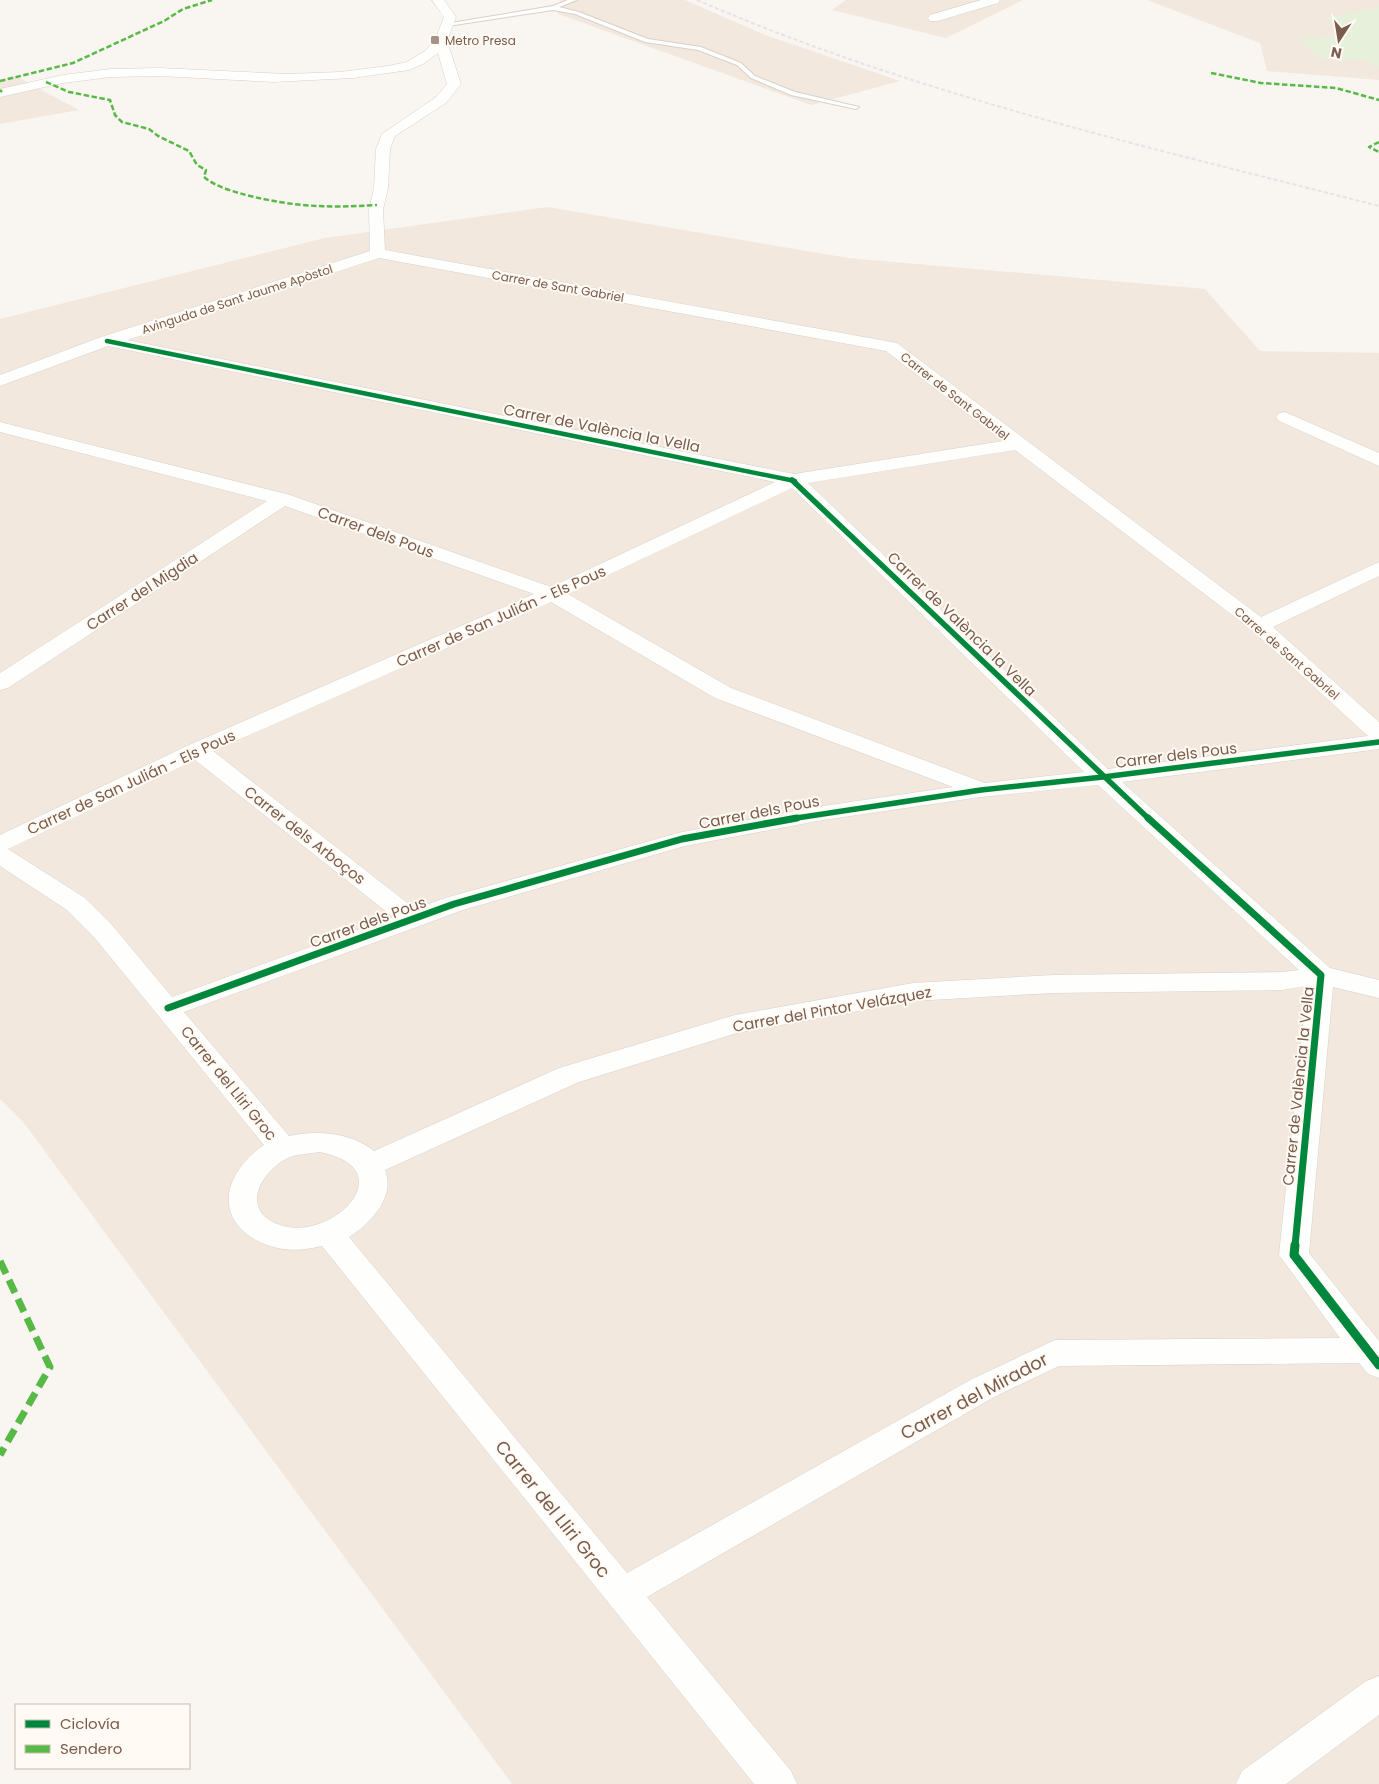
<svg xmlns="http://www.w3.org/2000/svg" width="1379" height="1784" font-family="Poppins,sans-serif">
<rect width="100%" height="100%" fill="#f9f5f0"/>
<g fill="#f2e8de">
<path d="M 560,0 L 685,0 L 765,35 L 900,81 L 811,105 L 558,14 Z"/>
<path d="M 846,0 L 1023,0 L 946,38 L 832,10 Z"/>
<path d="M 1147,0 L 1379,0 L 1379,80 L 1267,71 L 1260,43 Z"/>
<path d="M 16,76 L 79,110 L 0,124 L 0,80 Z"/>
<path d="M 548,207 L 848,258 L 1205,289 L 1260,351 L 1379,353 L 1379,1784 L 512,1784 L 24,1123 L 0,1099 L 0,319 L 325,238 Z"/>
</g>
<path fill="#e7f0db" d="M 1379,7 L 1379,68 L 1365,60 L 1321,59 L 1298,38 L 1348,36 L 1327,18 Z"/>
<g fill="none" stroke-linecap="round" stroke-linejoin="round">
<defs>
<path id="service" d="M 568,0 L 577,0 L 559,7 L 579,12 L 648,39 L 701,47 L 741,63 L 755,76 L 795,92 L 859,107 L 856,109 L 791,95 L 751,78 L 737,65 L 698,50 L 645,42 L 575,14 L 553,10 L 448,26 L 445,24 L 553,6 Z"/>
<g id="minor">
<path d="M 432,0 L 444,0 L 456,17 L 447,41 L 461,84 L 446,103 L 395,136 L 390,149 L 388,188 L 383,210 L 385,250 L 897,343 L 1261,617 L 1379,562 L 1379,576 L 1273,627 L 1379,722 L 1379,749 L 1122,782 L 1330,968 L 1379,980 L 1379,998 L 1333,987 L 1309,1253 L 1379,1341 L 1379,1378 L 1368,1374 L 1359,1363 L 1059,1366 L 994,1397 L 647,1597 L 791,1771 L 797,1784 L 754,1784 L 322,1246 C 309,1249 296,1251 283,1249 C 218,1237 211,1182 264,1145 L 94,937 L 67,910 L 0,866 L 0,835 L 189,745 L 534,594 L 285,506 L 8,688 L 0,690 L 0,673 L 267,501 L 0,432 L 0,422 L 290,495 L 551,587 L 775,482 L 108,346 L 0,386 L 0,375 L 101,337 L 370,251 L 369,210 L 374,188 L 376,149 L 382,134 L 436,97 L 447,84 L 438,53 L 423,64 L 409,70 L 353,78 L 273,82 L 160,76 L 111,77 L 63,83 L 0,97 L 0,89 L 63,75 L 111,69 L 160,68 L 287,74 L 340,72 L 388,66 L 407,62 L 425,51 L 435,40 L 444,17 ZM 379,258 L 886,351 L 1003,441 L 794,474 L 127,340 ZM 1015,450 L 1252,630 L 1368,736 L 1108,769 L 808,483 ZM 792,488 L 1084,772 L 985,783 L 731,688 L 568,594 ZM 551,602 L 715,698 L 953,787 L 823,806 L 682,832 L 445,898 L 415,909 L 213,751 ZM 195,760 L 393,917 L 172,997 L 112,925 L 85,898 L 8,849 ZM 1098,785 L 1299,970 L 1282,972 L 1053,975 L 913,983 L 735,1015 L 559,1068 L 374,1151 C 350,1132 317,1130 289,1136 L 184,1012 L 463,910 L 685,846 L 823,820 L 981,797 ZM 1307,986 L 1279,1255 L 1340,1338 L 1055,1340 L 972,1379 L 627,1573 L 349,1237 C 370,1224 396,1197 385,1170 L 579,1082 L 737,1033 L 913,1001 L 1053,993 L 1282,990 ZM 319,1152 C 404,1168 335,1240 283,1226 C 241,1214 256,1176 286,1159 C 295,1154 308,1154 319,1152 Z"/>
<path d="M 981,0 L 1000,0 L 998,3 L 938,21 L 930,21 L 928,18 L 930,15 Z"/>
<path d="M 1285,412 L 1379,453 L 1379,466 L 1279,421 L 1276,417 L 1279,413 Z"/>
<path d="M 1379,1676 L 1379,1715 L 1286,1784 L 1236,1784 L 1242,1771 L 1366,1681 Z"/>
</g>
</defs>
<use href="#service" stroke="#d7d1cb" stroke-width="2"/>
<use href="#minor" stroke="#d7d1cb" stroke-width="1"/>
<use href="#service" fill="#fefefd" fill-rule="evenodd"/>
<use href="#minor" fill="#fefefd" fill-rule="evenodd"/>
<path stroke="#e6e3e7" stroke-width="2" stroke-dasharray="4 2.5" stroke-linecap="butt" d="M 697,0 C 916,95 1149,147 1379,206"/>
<g stroke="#58b947" stroke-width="2.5" stroke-dasharray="5.5 2.5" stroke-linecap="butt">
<path d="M 1211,73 L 1261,83 L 1336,88 L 1379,100"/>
<path d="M 0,81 L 73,63 L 164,21 L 183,9 L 212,0"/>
<path d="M 46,82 L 69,92 L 110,100 L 115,115 L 122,122 L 149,129 L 158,136 L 189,151 L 197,165 L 206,170 L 204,177 C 216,187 232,191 246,195 C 294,207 328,208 377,205"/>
<path d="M 0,90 L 2,92"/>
<path d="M 1379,142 L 1369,147 L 1379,152"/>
</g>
<path stroke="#58b947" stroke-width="7" stroke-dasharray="14 7" stroke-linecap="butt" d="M 0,1261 L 50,1367 L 0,1455"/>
<defs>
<path id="cycleway-far3" d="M 107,341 L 795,481"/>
<g id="cycleway-far2">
<path d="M 792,480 L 1149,819"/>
<path d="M 790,819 L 981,790 L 1103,777 L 1379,742"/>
</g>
<g id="cycleway-far1">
<path d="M 1148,818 L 1321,975 L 1295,1246"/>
<path d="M 168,1008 L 454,904 L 682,839 L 797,818"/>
</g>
<path id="cycleway" d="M 1295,1245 L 1294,1255 L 1379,1365"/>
</defs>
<use href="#cycleway-far3" stroke="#fffaf3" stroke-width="6"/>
<use href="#cycleway-far2" stroke="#fffaf3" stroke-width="8"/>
<use href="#cycleway-far1" stroke="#fffaf3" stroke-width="10"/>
<use href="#cycleway" stroke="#fffaf3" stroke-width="12"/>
<use href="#cycleway-far3" stroke="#00873e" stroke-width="4.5"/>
<use href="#cycleway-far2" stroke="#00873e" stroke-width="5.5"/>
<use href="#cycleway-far1" stroke="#00873e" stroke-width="7"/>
<use href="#cycleway" stroke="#00873e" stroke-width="9"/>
</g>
<rect fill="#a69286" stroke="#fffaf3" stroke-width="2" x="430" y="35" width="10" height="10" rx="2.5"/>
<g text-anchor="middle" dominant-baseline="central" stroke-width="4" stroke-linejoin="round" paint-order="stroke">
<g font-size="12" fill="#7a5c4d" stroke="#fffaf3" text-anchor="start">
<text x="445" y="40">Metro Presa</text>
</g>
<g font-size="12" fill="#7a5c4d" stroke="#fffaf3">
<text transform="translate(558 286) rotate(10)">Carrer de Sant Gabriel</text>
<text transform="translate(237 299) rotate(-18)">Avinguda de Sant Jaume Apòstol</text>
<text transform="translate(955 396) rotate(38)">Carrer de Sant Gabriel</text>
<text transform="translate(1287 653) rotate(41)">Carrer de Sant Gabriel</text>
</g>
<g font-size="15" fill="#7a5c4d" stroke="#fffaf3">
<text transform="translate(602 428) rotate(11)">Carrer de València la Vella</text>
<text transform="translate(376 532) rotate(20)">Carrer dels Pous</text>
<text transform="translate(142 591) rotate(-33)">Carrer del Migdia</text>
<text transform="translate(501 616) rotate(-24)">Carrer de San Julián - Els Pous</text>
<text transform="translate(962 624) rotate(44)">Carrer de València la Vella</text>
<text transform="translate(1176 755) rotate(-7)">Carrer dels Pous</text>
<text transform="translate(131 782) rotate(-25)">Carrer de San Julián - Els Pous</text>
<text transform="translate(759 812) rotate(-11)">Carrer dels Pous</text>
<text transform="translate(305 835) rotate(38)">Carrer dels Arboços</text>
<text transform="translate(368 922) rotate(-20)">Carrer dels Pous</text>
<text transform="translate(832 1009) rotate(-10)">Carrer del Pintor Velázquez</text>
<text transform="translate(229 1083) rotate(51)">Carrer del Lliri Groc</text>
<text transform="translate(1298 1086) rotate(-84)">Carrer de València la Vella</text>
</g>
<g font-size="18" fill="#7a5c4d" stroke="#fffaf3">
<text transform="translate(974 1396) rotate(-28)">Carrer del Mirador</text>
<text transform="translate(553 1509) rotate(51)">Carrer del Lliri Groc</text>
</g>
</g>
<rect x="15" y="1704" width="175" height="65" fill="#fffaf3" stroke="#cabbb1"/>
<rect x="25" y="1720" width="25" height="8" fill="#00873e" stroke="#cabbb1"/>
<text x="60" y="1729" font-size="15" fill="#7a5c4d">Ciclovía</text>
<rect x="25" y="1745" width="25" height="8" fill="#58b947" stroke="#cabbb1"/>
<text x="60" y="1754" font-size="15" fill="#7a5c4d">Sendero</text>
<g transform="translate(1339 40) rotate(192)" stroke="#fffaf3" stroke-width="4" paint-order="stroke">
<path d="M0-4L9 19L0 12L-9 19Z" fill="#7a5c4d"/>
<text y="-8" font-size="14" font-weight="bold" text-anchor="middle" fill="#7a5c4d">N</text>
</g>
</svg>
